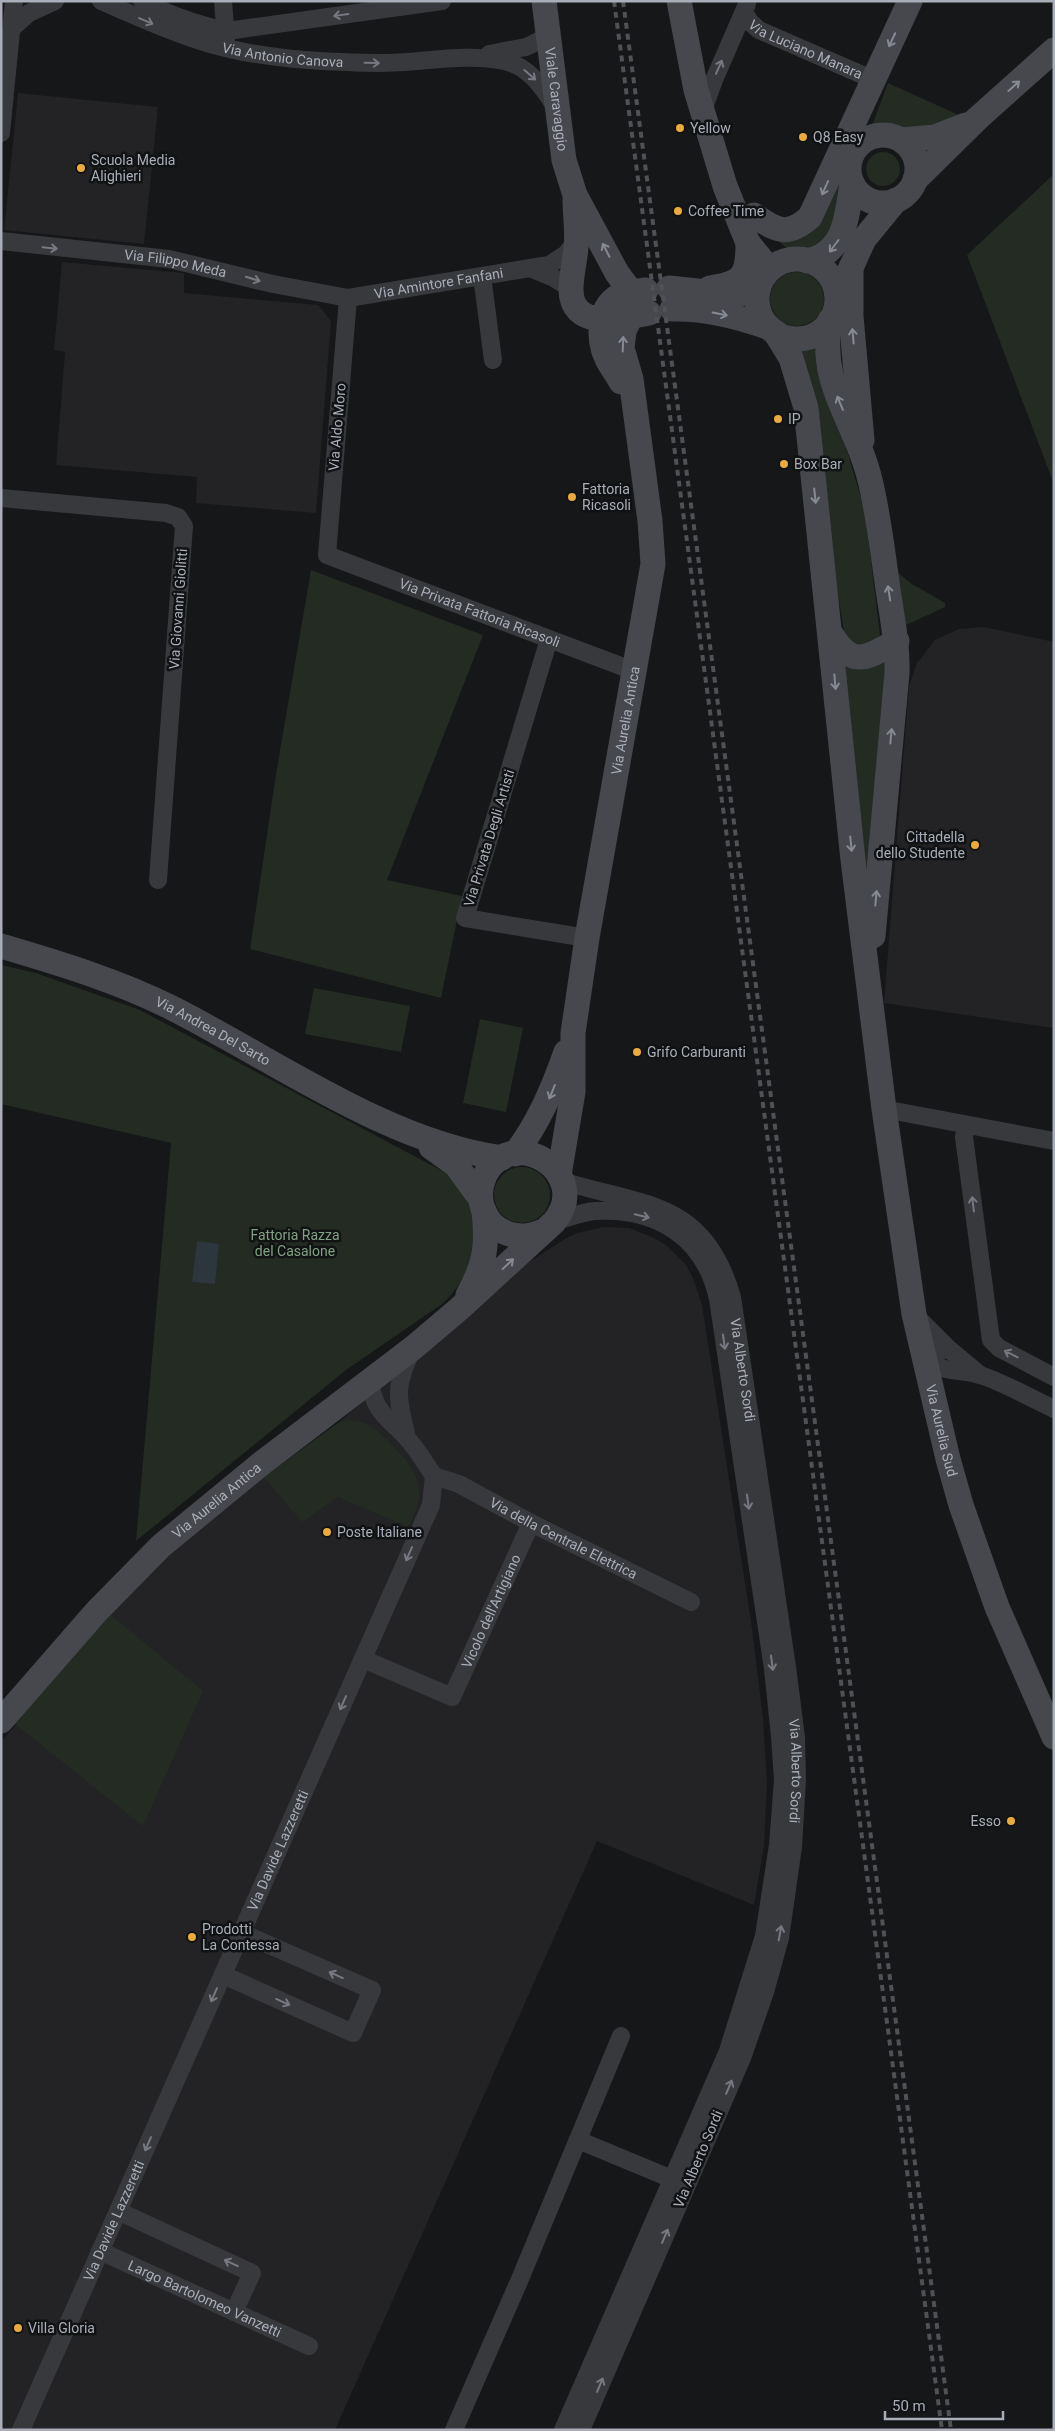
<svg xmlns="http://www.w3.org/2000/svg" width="1055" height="2431" font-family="Roboto,sans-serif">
<rect width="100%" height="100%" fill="#161718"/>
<g fill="#232325">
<path d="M 18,93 L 158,107 L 144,244 L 4,230 Z"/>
<path d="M 62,262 L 184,273 L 184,293 L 318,305 L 331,321 L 316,513 L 196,503 L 197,477 L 56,465 L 65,352 L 54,350 Z"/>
<path d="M 984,627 L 1054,642 L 1054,1028 L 884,1003 L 909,686 L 917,663 L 935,640 L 959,629 Z"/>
<path d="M 603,1227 L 629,1228 L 654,1238 L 666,1245 L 686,1265 L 693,1278 L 702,1305 L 752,1628 L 763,1719 L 767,1783 L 764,1846 L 754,1905 L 597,1841 L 335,2430 L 1,2430 L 1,1742 L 136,1583 L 264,1477 L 338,1423 L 518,1269 L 565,1239 L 577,1233 Z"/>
</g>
<g fill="#232b23">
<path d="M 888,83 L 961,116 C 946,123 926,129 909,130 C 896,131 883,128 870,131 Z"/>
<circle cx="883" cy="169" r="17"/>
<path d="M 1054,174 L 1054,484 L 967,255 Z"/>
<path d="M 834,182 L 843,182 L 828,242 L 798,253 L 785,247 L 776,238 Z"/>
<circle cx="797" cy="299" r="27"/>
<path d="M 821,345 L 825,378 L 865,511 L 880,635 L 878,640 L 865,651 L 845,639 L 800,351 Z"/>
<path d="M 311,570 L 483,635 L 387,880 L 462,896 L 441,998 L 250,949 L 276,774 Z"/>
<path d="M 897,572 L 912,584 L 945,603 L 945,607 L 904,626 Z"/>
<path d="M 887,659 L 869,894 L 839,662 C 857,670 870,672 887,659 Z"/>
<path d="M 1,965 L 36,973 L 140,1010 L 448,1174 C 453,1181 460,1188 464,1196 C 487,1232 471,1278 442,1304 L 346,1370 L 136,1541 L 171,1143 L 1,1104 Z"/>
<path d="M 314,988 L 410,1006 L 401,1052 L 305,1034 Z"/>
<path d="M 480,1019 L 523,1028 L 506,1112 L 463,1103 Z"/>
<circle cx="522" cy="1195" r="28"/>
<path d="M 347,1420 C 367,1420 376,1429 389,1442 C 417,1470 430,1488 408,1527 L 338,1497 L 302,1522 L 264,1477 L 338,1423 Z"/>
<path d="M 108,1613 L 203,1691 L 143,1826 L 15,1724 Z"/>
</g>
<path fill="#2d363c" d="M 197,1241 L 219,1244 L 215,1284 L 192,1282 Z"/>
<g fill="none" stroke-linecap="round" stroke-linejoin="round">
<g stroke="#38393d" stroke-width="18">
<path id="s1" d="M 101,1 C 136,16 170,32 207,43 C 261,59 319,62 376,63 C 418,64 462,52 504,61 C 528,66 542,86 554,105"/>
<path d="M 142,1 C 170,15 197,25 227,31 L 442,1"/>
<path d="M 223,1 L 226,40"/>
<path id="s2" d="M 744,12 L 750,22 L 759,30 L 874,80"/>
<path d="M 12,28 L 29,13 L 55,1"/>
<path d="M 489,54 L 526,47 L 549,36"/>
<path d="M 702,113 L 714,80 L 747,4"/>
<path d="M 1,133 L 14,1"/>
<path id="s3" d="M 1,241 L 169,259 L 273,284 L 348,298 L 549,265 L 566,254 L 576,241"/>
<path d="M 530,268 L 554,278 L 571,289"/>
<path d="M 482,276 L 493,360"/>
<path id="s4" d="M 348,298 L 327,555 L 634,671"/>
<path d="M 1,498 L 166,513 L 178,517 L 184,526 L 158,880"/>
<path d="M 549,639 L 465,918 L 587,938"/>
<path d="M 884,1109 L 1054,1141"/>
<path d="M 966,1125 L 964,1137 L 991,1340 L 999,1348 L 1054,1377"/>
<path id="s5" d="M 562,1181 C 644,1206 704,1200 732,1297 L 787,1667 L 796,1737 L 797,1780 L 793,1847 L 780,1938 L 765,1992 L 742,2058 L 581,2430"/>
<path d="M 554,1222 C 567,1218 581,1212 595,1211 C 657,1207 705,1238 718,1299 L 773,1669 L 780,1736 L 783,1780 L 778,1845 L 764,1936 L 728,2051 L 563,2430"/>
<path d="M 915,1315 L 950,1350 L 980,1375"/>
<path d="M 950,1350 L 935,1349 L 923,1357 C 945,1375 956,1368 980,1375 C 1005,1383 1030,1398 1054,1409"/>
<path d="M 407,1438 C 398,1398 393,1391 411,1352"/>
<path id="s6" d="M 434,1476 L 459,1484 L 531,1523 L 691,1602"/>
<path id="s7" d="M 363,1659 L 452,1697 L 531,1523"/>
<path d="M 223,1975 L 353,2033 L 372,1990 L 242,1933"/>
<path d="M 578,2140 L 672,2179"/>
<path d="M 118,2211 L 252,2273 L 234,2312"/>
<path id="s8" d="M 100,2251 L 309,2346"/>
<path id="s9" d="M 21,2430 L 431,1505 L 434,1476 C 425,1463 417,1449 406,1437 C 387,1417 373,1411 370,1380"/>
<path d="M 454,2430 L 520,2279 L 621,2036"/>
</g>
<g stroke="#46484d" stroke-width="25">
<path id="s10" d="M 544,1 L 564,160 L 575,195 L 617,273 L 631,292"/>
<path d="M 679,1 L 696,90 L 725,186 L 748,243 L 761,259 L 765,275"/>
<circle cx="883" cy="169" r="34"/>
<path d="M 901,140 L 935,137 L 966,125"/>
<path d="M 915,180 L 978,118 L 1054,50"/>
<path d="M 575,200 C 575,215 578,232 576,247 C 575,261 571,275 571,289 C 571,332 624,318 649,313"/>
<path d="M 754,215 C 776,231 788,237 810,217 L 910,1"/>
<circle cx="797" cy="299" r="40"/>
<path d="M 807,261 C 846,253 847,215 852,183"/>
<path d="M 851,267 L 851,316 L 862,440"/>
<path d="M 845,281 L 864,239 L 896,200"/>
<path d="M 669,288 L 734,295 L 758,291"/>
<path d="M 710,288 C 743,283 748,276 748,243"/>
<path d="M 672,309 C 705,308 740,317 770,328"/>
<path d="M 830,320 C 818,385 854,418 869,476 C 878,511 882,547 887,582 C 891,613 898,642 897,673 L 873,936"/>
<path id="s11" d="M 775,332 L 791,358 L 806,408 L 853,860 L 884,1109 L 914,1314 L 948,1459 L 961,1505 L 997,1607 L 1054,1737"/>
<path d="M 621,382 C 617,374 611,367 607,359 C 597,338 598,303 623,294 C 630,291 638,291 646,290"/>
<path d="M 831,634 C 852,669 867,658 897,641"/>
<path id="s12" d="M 1,946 C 59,963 118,981 172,1008 C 275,1060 387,1142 502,1158"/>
<path d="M 431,1147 L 456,1165 L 480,1198"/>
<path d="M 515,1154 C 539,1122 553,1089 566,1052"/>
<path id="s13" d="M 559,1175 L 573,1092 L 573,1033 L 587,938 L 653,564 L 650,521 L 631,379 L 622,348 L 624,331 L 631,316"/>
<path d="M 468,1295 C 485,1264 488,1246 484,1211"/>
<path id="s14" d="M 1,1721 L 97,1611 L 161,1546 L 262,1463 L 413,1348 L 459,1309 L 554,1222 C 594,1174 513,1122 485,1175 C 480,1186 479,1198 483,1209 C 492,1234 520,1242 543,1231"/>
</g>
<g stroke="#4f5156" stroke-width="4" stroke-dasharray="6 5" stroke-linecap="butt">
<path d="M 614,1 L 942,2430"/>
<path d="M 623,1 L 951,2430"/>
</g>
</g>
<defs><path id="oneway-shaft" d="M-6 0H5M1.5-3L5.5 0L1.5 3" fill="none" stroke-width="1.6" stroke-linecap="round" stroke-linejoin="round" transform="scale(1.25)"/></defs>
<g stroke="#767981">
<use href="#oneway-shaft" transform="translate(341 15) rotate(172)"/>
<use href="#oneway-shaft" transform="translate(146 21) rotate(23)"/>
<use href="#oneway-shaft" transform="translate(372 63) rotate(1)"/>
<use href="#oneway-shaft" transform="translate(719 67) rotate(-66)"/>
<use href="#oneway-shaft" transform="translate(530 75) rotate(41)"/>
<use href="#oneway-shaft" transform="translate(50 248) rotate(6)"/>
<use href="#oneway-shaft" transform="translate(253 279) rotate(17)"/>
<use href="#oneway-shaft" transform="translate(973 1204) rotate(-97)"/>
<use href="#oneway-shaft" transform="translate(642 1216) rotate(13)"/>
<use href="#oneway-shaft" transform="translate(724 1342) rotate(82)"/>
<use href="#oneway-shaft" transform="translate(1011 1354) rotate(-153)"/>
<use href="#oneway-shaft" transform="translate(748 1502) rotate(82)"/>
<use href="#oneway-shaft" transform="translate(409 1554) rotate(114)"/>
<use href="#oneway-shaft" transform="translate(772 1663) rotate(82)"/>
<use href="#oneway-shaft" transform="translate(343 1703) rotate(114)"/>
<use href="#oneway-shaft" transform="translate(780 1933) rotate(-80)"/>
<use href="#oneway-shaft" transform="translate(336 1975) rotate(-156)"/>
<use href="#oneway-shaft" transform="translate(214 1995) rotate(114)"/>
<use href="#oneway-shaft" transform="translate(283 2002) rotate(24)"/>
<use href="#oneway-shaft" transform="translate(729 2087) rotate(-67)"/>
<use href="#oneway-shaft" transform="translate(148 2144) rotate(114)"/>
<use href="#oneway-shaft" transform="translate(665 2236) rotate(-67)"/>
<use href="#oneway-shaft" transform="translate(231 2263) rotate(-155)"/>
<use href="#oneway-shaft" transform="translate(600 2385) rotate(-67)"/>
</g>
<g stroke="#868a93">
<use href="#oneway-shaft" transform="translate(892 40) rotate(115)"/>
<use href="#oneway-shaft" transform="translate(1014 86) rotate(-42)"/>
<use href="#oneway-shaft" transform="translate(825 188) rotate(114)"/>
<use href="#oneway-shaft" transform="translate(834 246) rotate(127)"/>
<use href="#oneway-shaft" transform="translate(606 250) rotate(-117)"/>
<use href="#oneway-shaft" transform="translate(720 314) rotate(11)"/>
<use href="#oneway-shaft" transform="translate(853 336) rotate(-95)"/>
<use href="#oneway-shaft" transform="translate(623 344) rotate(-88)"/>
<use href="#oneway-shaft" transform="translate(840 403) rotate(-113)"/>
<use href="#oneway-shaft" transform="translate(815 496) rotate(84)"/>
<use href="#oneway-shaft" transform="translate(889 593) rotate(-99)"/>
<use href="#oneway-shaft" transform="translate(835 682) rotate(85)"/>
<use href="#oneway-shaft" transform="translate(891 736) rotate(-85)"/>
<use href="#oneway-shaft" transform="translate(851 844) rotate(84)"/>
<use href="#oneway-shaft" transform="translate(876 898) rotate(-85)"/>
<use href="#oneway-shaft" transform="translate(552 1092) rotate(112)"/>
<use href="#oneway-shaft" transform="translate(508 1264) rotate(-43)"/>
</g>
<g fill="#ebab3c" stroke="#111213" stroke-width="2">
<circle cx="680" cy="128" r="5"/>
<circle cx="803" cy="137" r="5"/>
<circle cx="81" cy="168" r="5"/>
<circle cx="678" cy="211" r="5"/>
<circle cx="778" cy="419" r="5"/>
<circle cx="784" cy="464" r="5"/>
<circle cx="572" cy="497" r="5"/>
<circle cx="975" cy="845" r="5"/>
<circle cx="637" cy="1052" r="5"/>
<circle cx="327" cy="1532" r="5"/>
<circle cx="1011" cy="1821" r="5"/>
<circle cx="192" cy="1937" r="5"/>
<circle cx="18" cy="2328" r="5"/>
</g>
<g text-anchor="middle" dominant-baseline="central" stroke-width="5" stroke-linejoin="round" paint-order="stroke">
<g font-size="14" fill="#a9aeb8" stroke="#111213">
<text stroke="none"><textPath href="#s2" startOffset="74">Via Luciano Manara</textPath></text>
<text stroke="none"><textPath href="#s1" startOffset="191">Via Antonio Canova</textPath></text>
<text stroke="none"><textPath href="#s10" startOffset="99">Viale Caravaggio</textPath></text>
<text stroke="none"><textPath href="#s3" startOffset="176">Via Filippo Meda</textPath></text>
<text stroke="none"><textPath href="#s3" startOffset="444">Via Amintore Fanfani</textPath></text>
<text transform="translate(337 427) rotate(-85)">Via Aldo Moro</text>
<text transform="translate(178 609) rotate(-86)">Via Giovanni Giolitti</text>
<text stroke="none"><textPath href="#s4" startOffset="421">Via Privata Fattoria Ricasoli</textPath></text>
<text stroke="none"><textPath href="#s13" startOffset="460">Via Aurelia Antica</textPath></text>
<text transform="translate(489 838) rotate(-73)">Via Privata Degli Artisti</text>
<text stroke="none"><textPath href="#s12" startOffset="229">Via Andrea Del Sarto</textPath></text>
<text stroke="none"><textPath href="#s5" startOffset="294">Via Alberto Sordi</textPath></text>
<text stroke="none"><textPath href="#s11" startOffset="1115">Via Aurelia Sud</textPath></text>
<text stroke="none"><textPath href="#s14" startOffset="309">Via Aurelia Antica</textPath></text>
<text stroke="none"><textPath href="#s6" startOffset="144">Via della Centrale Elettrica</textPath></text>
<text stroke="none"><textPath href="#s7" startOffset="191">Vicolo dell'Artigiano</textPath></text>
<text stroke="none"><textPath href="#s5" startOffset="699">Via Alberto Sordi</textPath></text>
<text stroke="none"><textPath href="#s9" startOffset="634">Via Davide Lazzeretti</textPath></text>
<text transform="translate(698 2159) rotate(-67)">Via Alberto Sordi</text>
<text stroke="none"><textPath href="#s9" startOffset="229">Via Davide Lazzeretti</textPath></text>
<text stroke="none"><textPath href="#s8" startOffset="115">Largo Bartolomeo Vanzetti</textPath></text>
</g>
<g font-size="14" fill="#a9aeb8" stroke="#111213" text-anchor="start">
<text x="690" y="128">Yellow</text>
<text x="813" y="137">Q8 Easy</text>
<text x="91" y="160">Scuola Media<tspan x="91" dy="16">Alighieri</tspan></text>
<text x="688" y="211">Coffee Time</text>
<text x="788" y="419">IP</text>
<text x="794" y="464">Box Bar</text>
<text x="582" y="489">Fattoria<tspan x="582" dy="16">Ricasoli</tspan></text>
<text x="965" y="837" text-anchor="end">Cittadella<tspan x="965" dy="16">dello Studente</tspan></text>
<text x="647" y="1052">Grifo Carburanti</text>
<text x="337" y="1532">Poste Italiane</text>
<text x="1001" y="1821" text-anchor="end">Esso</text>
<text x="202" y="1929">Prodotti<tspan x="202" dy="16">La Contessa</tspan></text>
<text x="28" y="2328">Villa Gloria</text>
</g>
<g font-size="14" fill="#81a282" stroke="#111213">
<text x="295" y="1235">Fattoria Razza<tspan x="295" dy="16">del Casalone</tspan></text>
</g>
</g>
<rect width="1055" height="2431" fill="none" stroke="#a9aeb8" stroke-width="5"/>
<path d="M885 2411v8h118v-8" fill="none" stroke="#a9aeb8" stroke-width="2.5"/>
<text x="892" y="2411" font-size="15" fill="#a9aeb8" stroke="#111213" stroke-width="4" paint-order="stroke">50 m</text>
</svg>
